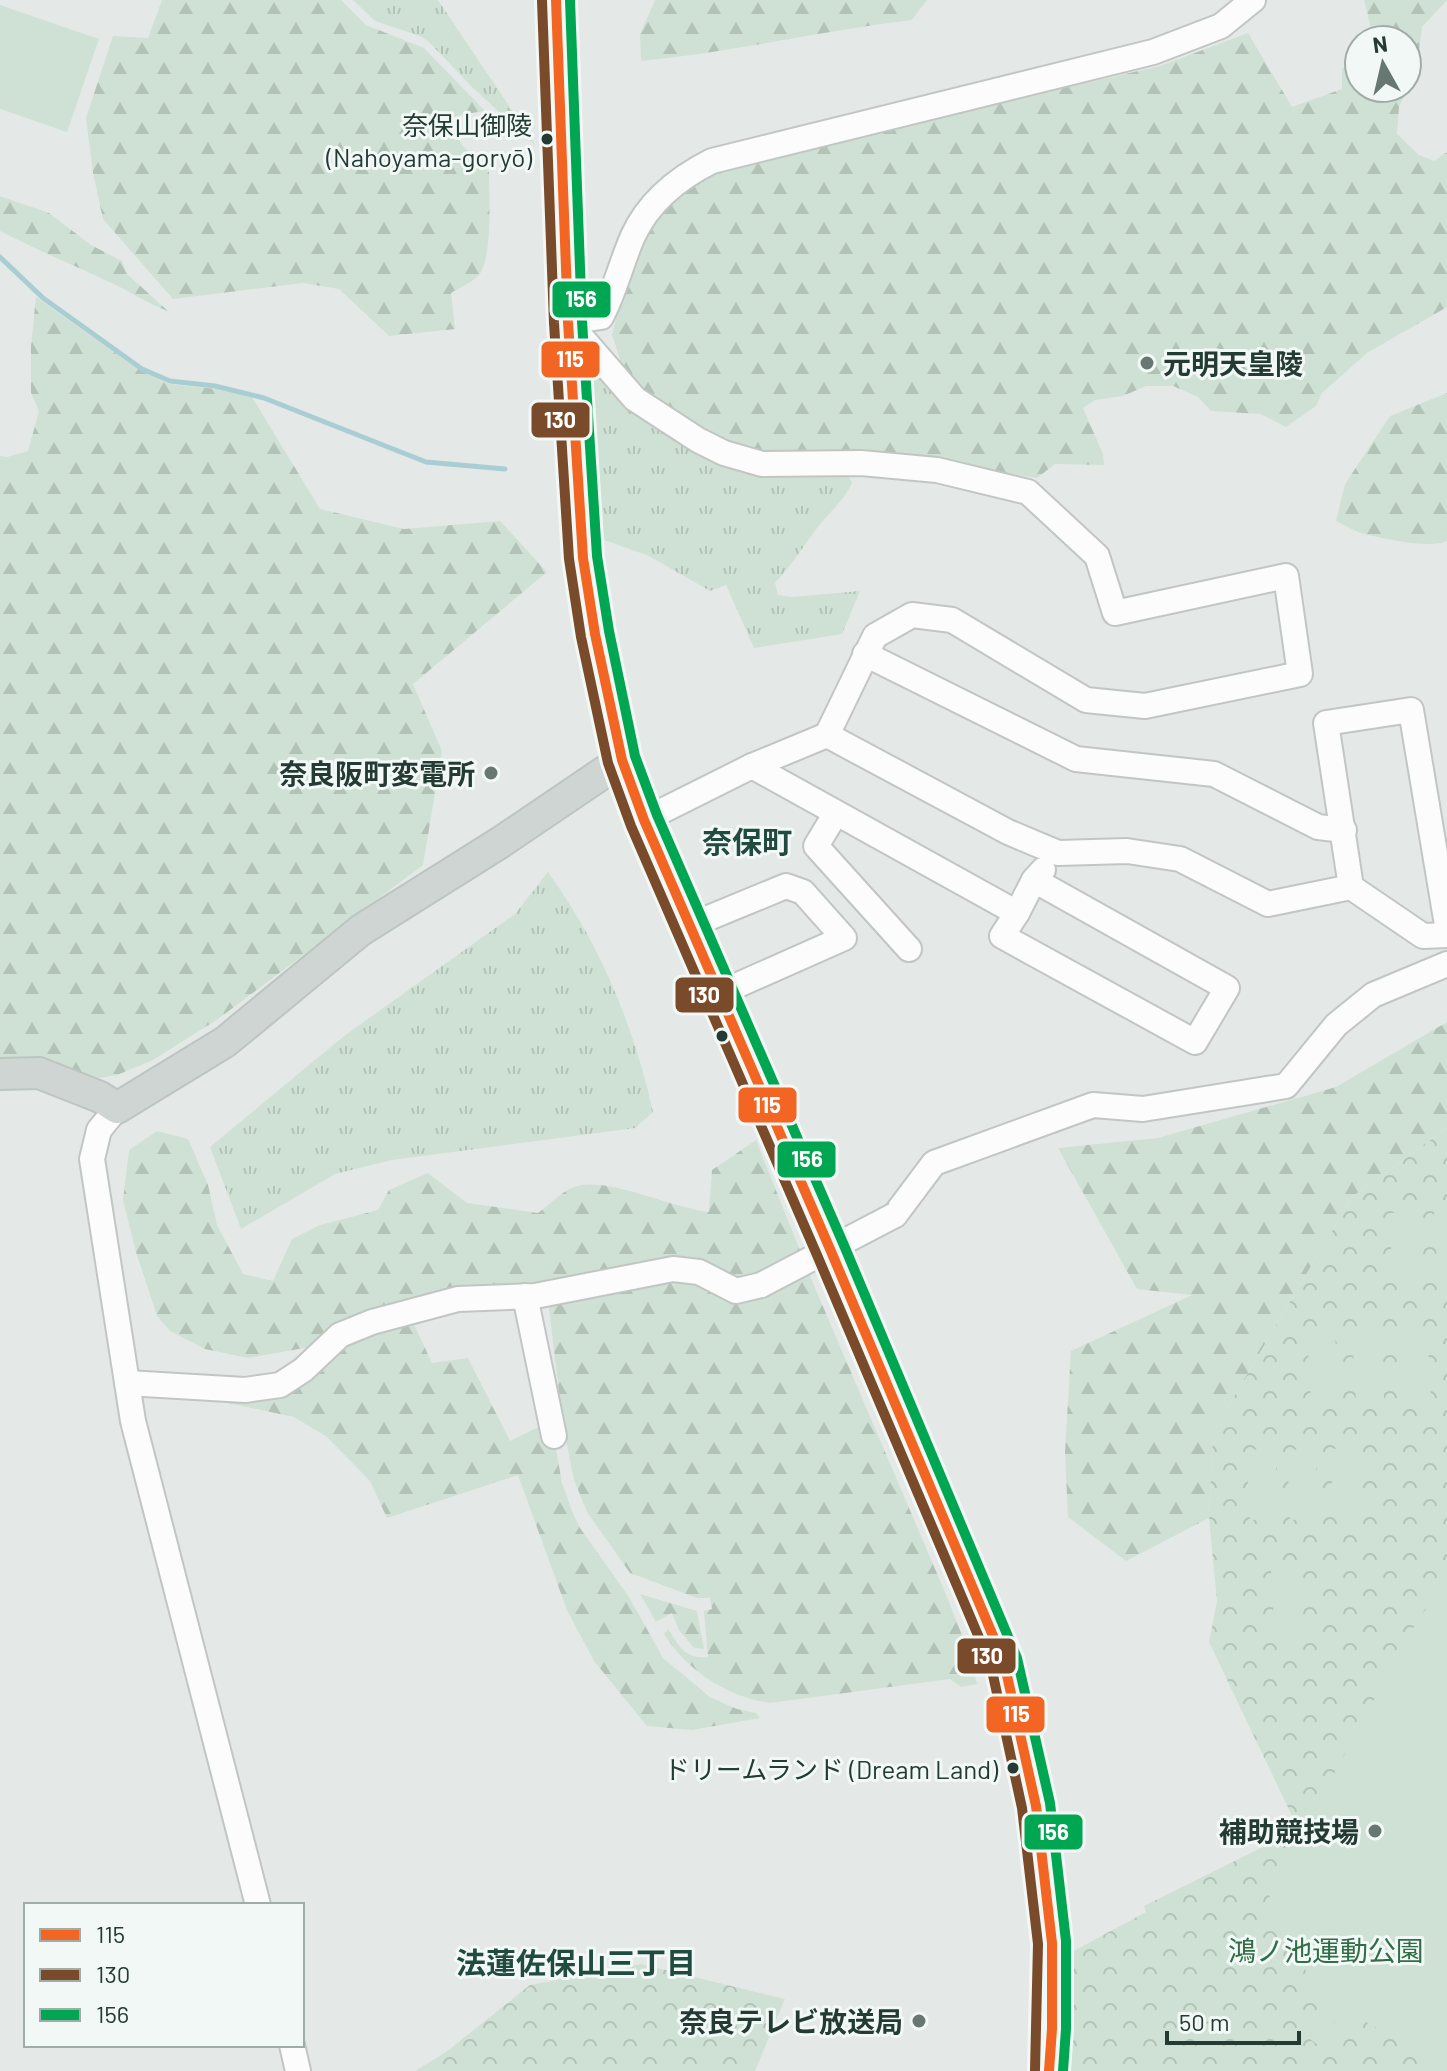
<svg xmlns="http://www.w3.org/2000/svg" width="1447" height="2071" font-family="Barlow,'Noto Sans JP',sans-serif">
<defs>
<pattern id="grass-tufts" width="24" height="20" patternUnits="userSpaceOnUse" patternTransform="scale(2)"><rect width="24" height="20" fill="#cfe1d4"/><path d="M3 7l-1-3M5 7V3M7 7l1-3M15 17l-1-3M17 17v-4M19 17l1-3" fill="none" stroke="#b2c2b7"/></pattern>
<pattern id="forest-firs" width="22" height="20" patternUnits="userSpaceOnUse" patternTransform="scale(2)"><rect width="22" height="20" fill="#cfe1d4"/><path d="M5 1l3.5 6h-7zM16 11l3.5 6h-7z" fill="#b2c2b7"/></pattern>
<pattern id="park-crowns" width="20" height="18" patternUnits="userSpaceOnUse" patternTransform="scale(2)"><rect width="20" height="18" fill="#cfe1d4"/><path d="M2 6a3 3 0 1 1 6 0M12 15a3 3 0 1 1 6 0" fill="none" stroke="#b2c2b7"/></pattern>
</defs>
<rect width="100%" height="100%" fill="#e4e9e7"/>
<g fill="url(#grass-tufts)">
<path d="M 353,0 L 438,0 L 536,146 L 471,86 L 429,42 L 420,36 L 375,21 Z"/>
<path d="M 592,368 L 848,475 L 852,483 C 844,500 833,509 821,523 C 805,543 793,564 775,583 L 778,595 L 791,597 L 860,591 L 842,634 L 754,648 L 726,585 L 710,591 L 649,556 L 599,538 L 592,442 Z"/>
<path d="M 548,872 C 600,944 634,1026 653,1112 L 635,1128 L 392,1160 L 335,1174 L 241,1229 L 210,1147 L 344,1036 L 515,914 Z"/>
</g>
<g fill="url(#forest-firs)">
<path d="M 162,0 L 341,0 L 366,25 L 424,48 L 485,111 L 459,115 L 452,129 L 463,146 L 489,172 C 489,195 493,258 479,275 C 473,282 459,288 451,293 L 455,329 L 389,336 L 339,289 L 303,283 L 173,299 L 103,219 L 93,173 L 86,118 L 113,36 L 148,38 Z"/>
<path d="M 655,0 L 927,0 L 912,20 C 821,31 732,52 641,61 L 640,34 Z"/>
<path d="M 1364,0 L 1447,0 L 1422,27 L 1417,67 L 1399,107 L 1397,134 L 1419,155 L 1434,161 L 1447,152 L 1447,307 L 1367,353 L 1322,393 L 1316,406 L 1286,427 L 1261,414 L 1211,411 L 1198,397 L 1173,386 L 1146,386 L 1123,396 L 1095,400 L 1083,408 L 1103,454 L 1104,465 L 1055,464 L 1037,478 L 884,454 L 738,452 L 639,394 L 623,369 L 612,335 L 620,302 L 646,233 L 658,214 L 698,179 L 944,115 L 1160,66 L 1248,33 L 1292,107 L 1342,89 L 1342,69 L 1359,56 L 1359,88 L 1407,88 L 1407,40 L 1374,40 Z"/>
<path d="M 0,196 L 49,213 L 91,245 L 122,261 L 127,274 L 168,311 C 146,303 128,290 107,281 C 71,264 35,249 0,231 Z"/>
<path d="M 36,297 L 141,371 L 169,384 L 217,389 L 252,397 L 320,509 L 404,529 L 500,521 L 547,572 L 413,684 L 442,751 L 423,865 L 218,1019 L 153,1060 L 117,1075 L 94,1079 L 0,1065 L 0,456 L 7,457 L 28,451 L 39,411 L 31,393 L 31,346 Z"/>
<path d="M 1447,393 L 1447,541 C 1430,549 1384,539 1365,534 C 1355,532 1345,525 1336,521 L 1345,484 L 1390,416 Z"/>
<path d="M 1447,1022 L 1447,1128 L 1352,1197 L 1213,1432 L 1209,1518 L 1126,1561 L 1068,1517 L 1065,1452 L 1071,1351 L 1192,1295 L 1137,1289 L 1058,1148 L 1158,1138 L 1336,1087 Z"/>
<path d="M 157,1131 L 188,1139 L 208,1185 L 217,1225 L 243,1274 L 273,1281 L 292,1239 L 320,1225 L 378,1210 L 389,1190 L 428,1173 L 467,1203 L 538,1213 C 549,1205 561,1192 574,1187 C 604,1175 673,1208 709,1212 L 712,1170 L 756,1140 L 801,1253 L 746,1283 L 710,1269 L 526,1292 L 321,1345 L 248,1358 L 205,1349 L 170,1331 L 157,1316 L 136,1252 L 123,1200 L 129,1150 Z"/>
<path d="M 807,1269 L 947,1597 L 969,1653 L 977,1684 L 961,1687 L 950,1679 L 770,1703 C 728,1697 687,1671 664,1634 L 668,1629 C 680,1647 685,1659 708,1657 L 704,1611 L 712,1609 L 710,1598 L 697,1598 L 630,1573 L 587,1512 L 574,1480 L 563,1425 L 548,1300 L 666,1278 L 692,1280 L 720,1295 Z"/>
<path d="M 410,1316 L 432,1363 L 468,1358 L 510,1441 L 551,1421 L 562,1483 L 572,1511 L 580,1528 L 629,1597 L 663,1658 L 710,1697 L 737,1709 L 756,1713 L 760,1718 L 692,1730 L 647,1726 L 594,1661 L 567,1610 L 518,1475 L 387,1518 L 370,1481 L 327,1437 L 294,1417 L 223,1402 L 219,1397 L 278,1392 L 349,1337 Z"/>
<path d="M 640,1594 L 697,1611 L 704,1649 L 694,1648 L 679,1630 L 672,1613 L 656,1622 Z"/>
</g>
<g fill="url(#park-crowns)">
<path d="M 1447,1128 L 1447,2071 L 1066,2071 L 1070,1953 L 1146,1912 L 1144,1906 L 1279,1839 L 1293,1818 L 1209,1642 L 1217,1601 L 1209,1518 L 1213,1432 L 1352,1197 Z"/>
<path d="M 641,1964 L 785,1999 L 755,2071 L 415,2071 L 446,2052 L 530,1985 Z"/>
</g>
<g fill="#cfe1d4">
<path d="M 0,5 L 99,39 L 67,132 L 0,109 Z"/>
<path d="M 1447,1210 L 1447,1280 L 1438,1280 L 1434,1211 Z"/>
<path d="M 1417,1212 L 1421,1281 L 1393,1283 L 1389,1213 Z"/>
<path d="M 1380,1329 L 1384,1399 L 1356,1401 L 1352,1331 Z"/>
<path d="M 1427,1330 L 1431,1399 L 1403,1401 L 1399,1331 Z"/>
<path d="M 1335,1333 L 1339,1402 L 1311,1404 L 1307,1334 Z"/>
<path d="M 1358,1447 L 1362,1517 L 1334,1519 L 1330,1449 Z"/>
<path d="M 1275,1449 L 1279,1519 L 1250,1520 L 1246,1450 Z"/>
<path d="M 1315,1449 L 1319,1518 L 1290,1520 L 1287,1450 Z"/>
<path d="M 1299,1569 L 1303,1638 L 1275,1640 L 1271,1570 Z"/>
<path d="M 1447,1577 L 1447,2066 L 1327,2001 L 1282,1937 L 1268,1891 L 1290,1855 L 1413,1628 Z"/>
<path d="M 1321,2013 L 1350,2034 L 1335,2056 L 1305,2036 Z"/>
</g>
<g fill="none" stroke-linecap="round" stroke-linejoin="round">
<path stroke="#a8ced4" stroke-width="5" d="M 0,257 L 43,298 L 142,369 L 170,381 L 215,386 L 264,398 L 426,462 L 505,469"/>
<defs>
<g id="minor">
<path d="M 568,322 L 635,399 L 698,440 L 724,453 L 762,464 L 861,463 L 937,470 L 1028,492 L 1097,556 L 1115,613 L 1286,576 L 1300,674 L 1145,706 L 1086,700 L 952,620 L 912,615 L 875,636 L 827,735"/>
<path d="M 568,322 L 601,317 C 615,291 621,263 633,236 C 649,201 678,178 712,161 L 1153,52 L 1221,26 L 1253,0"/>
<path d="M 865,654 L 1076,759 L 1214,774 L 1318,827 L 1344,830"/>
<path d="M 752,766 L 1017,913 L 1034,880 L 1043,870"/>
<path d="M 836,813 L 816,846 L 909,949"/>
<path d="M 644,820 L 752,766 L 827,735 L 1008,832 L 1058,853 L 1127,851 L 1180,859 L 1268,904 L 1351,887 L 1423,936 L 1447,935"/>
<path d="M 1351,887 L 1326,723 L 1411,710 L 1447,925"/>
<path d="M 1017,913 L 1002,936 L 1195,1042 L 1227,988 L 1034,880"/>
<path d="M 689,926 L 786,886 L 803,892 L 844,938 L 720,993"/>
<path d="M 117,1108 L 99,1130 L 92,1159 L 133,1421 L 258,1905"/>
<path d="M 895,1215 L 934,1163 L 1093,1105 L 1143,1109 L 1286,1086 L 1336,1025 L 1373,995 L 1447,964"/>
<path d="M 525,1296 L 554,1436"/>
<path d="M 127,1383 L 245,1390 L 280,1385 L 303,1370 L 340,1335 L 372,1322 L 458,1299 L 535,1296 L 673,1269 L 699,1272 L 736,1291 L 761,1285"/>
<path d="M 292,2045 L 298,2071"/>
</g>
<g id="major">
<path d="M 556,0 L 568,322 L 583,558 L 595,634 L 622,760 L 644,820 L 830,1249 L 1004,1662 L 1036,1806 L 1052,1943 L 1052,2029 L 1049,2071"/>
<path d="M 0,1074 L 39,1073 L 100,1097 L 117,1108 L 225,1042 L 361,930 L 501,842 L 622,760"/>
</g>
</defs>
<use href="#minor" stroke="#c1c6c4" stroke-width="28"/>
<use href="#major" stroke="#bdc5c2" stroke-width="34"/>
<use href="#minor" stroke="#fbfcfb" stroke-width="24"/>
<use href="#major" stroke="#ced5d3" stroke-width="30"/>
<defs>
<path id="minor-bridge" d="M 761,1285 L 895,1215"/>
</defs>
<use href="#minor-bridge" stroke="#c1c6c4" stroke-width="28" stroke-linecap="butt"/>
<use href="#minor-bridge" stroke="#fbfcfb" stroke-width="24"/>
<defs>
<path id="bus-1" d="M 556,0 L 568,322 L 583,558 L 595,634 L 622,760 L 644,820 L 830,1249 L 1004,1662 L 1036,1806 L 1052,1943 L 1052,2029 L 1049,2071"/>
<path id="bus-2" d="M 542,1 L 554,323 L 569,559 L 581,637 L 608,763 L 631,826 L 817,1255 L 991,1666 L 1022,1808 L 1038,1944 L 1035,2070"/>
<path id="bus-3" d="M 570,0 L 582,321 L 597,556 L 609,631 L 635,756 L 657,815 L 843,1243 L 1017,1658 L 1050,1803 L 1066,1941 L 1066,2029 L 1063,2071"/>
</defs>
<use href="#bus-1" stroke="#f2f8f5" stroke-width="16"/>
<use href="#bus-2" stroke="#f2f8f5" stroke-width="16"/>
<use href="#bus-3" stroke="#f2f8f5" stroke-width="16"/>
<use href="#bus-1" stroke="#f26522" stroke-width="10"/>
<use href="#bus-2" stroke="#7a4b2a" stroke-width="10"/>
<use href="#bus-3" stroke="#00a651" stroke-width="10"/>
</g>
<g fill="#243b34" stroke="#f2f8f5" stroke-width="3">
<circle cx="547" cy="139" r="7"/>
<circle cx="722" cy="1036" r="7"/>
<circle cx="1013" cy="1768" r="7"/>
</g>
<g fill="#677873" stroke="#f2f8f5" stroke-width="3">
<circle cx="1147" cy="363" r="8"/>
<circle cx="491" cy="773" r="8"/>
<circle cx="1375" cy="1831" r="8"/>
<circle cx="919" cy="2021" r="8"/>
</g>
<g text-anchor="middle" dominant-baseline="central" stroke-width="6" stroke-linejoin="round" paint-order="stroke">
<g font-size="26" fill="#243b34" stroke="#f2f8f5" text-anchor="end">
<text x="532" y="124">奈保山御陵<tspan x="532" dy="32">(Nahoyama-goryō)</tspan></text>
<text x="998" y="1768">ドリームランド (Dream Land)</text>
</g>
<g font-size="28" font-weight="bold" fill="#243b34" stroke="#f2f8f5" text-anchor="end">
<text x="1163" y="363" text-anchor="start">元明天皇陵</text>
<text x="475" y="773">奈良阪町変電所</text>
<text x="1359" y="1831">補助競技場</text>
<text x="903" y="2021">奈良テレビ放送局</text>
</g>
<g font-size="28" fill="#316e48" stroke="#f2f8f5">
<text x="1326" y="1950">鴻ノ池運動公園</text>
</g>
<g font-size="30" font-weight="bold" fill="#214b40" stroke="#f2f8f5">
<text x="747" y="841">奈保町</text>
<text x="576" y="1962">法蓮佐保山三丁目</text>
</g>
</g>
<g stroke="#f2f8f5" stroke-width="3">
<rect x="551" y="280" width="61" height="39" rx="8" fill="#00a651"/>
<rect x="540" y="340" width="61" height="39" rx="8" fill="#f26522"/>
<rect x="530" y="401" width="61" height="38" rx="8" fill="#7a4b2a"/>
<rect x="674" y="976" width="61" height="38" rx="8" fill="#7a4b2a"/>
<rect x="737" y="1086" width="61" height="38" rx="8" fill="#f26522"/>
<rect x="776" y="1140" width="61" height="39" rx="8" fill="#00a651"/>
<rect x="956" y="1637" width="61" height="38" rx="8" fill="#7a4b2a"/>
<rect x="985" y="1695" width="61" height="39" rx="8" fill="#f26522"/>
<rect x="1023" y="1813" width="61" height="38" rx="8" fill="#00a651"/>
</g>
<g font-size="22" text-anchor="middle" font-weight="bold" fill="#fff">
<text x="581" y="307">156</text>
<text x="570" y="367">115</text>
<text x="560" y="428">130</text>
<text x="704" y="1003">130</text>
<text x="767" y="1113">115</text>
<text x="807" y="1167">156</text>
<text x="987" y="1664">130</text>
<text x="1016" y="1722">115</text>
<text x="1053" y="1840">156</text>
</g>
<rect x="24" y="1903" width="280" height="144" fill="#f2f8f5" stroke="#a0aca8" stroke-width="2"/>
<rect x="40" y="1929" width="40" height="12" fill="#f26522" stroke="#a0aca8" stroke-width="2"/>
<text x="96" y="1943" font-size="24" fill="#243b34">115</text>
<rect x="40" y="1969" width="40" height="12" fill="#7a4b2a" stroke="#a0aca8" stroke-width="2"/>
<text x="96" y="1983" font-size="24" fill="#243b34">130</text>
<rect x="40" y="2009" width="40" height="12" fill="#00a651" stroke="#a0aca8" stroke-width="2"/>
<text x="96" y="2023" font-size="24" fill="#243b34">156</text>
<g transform="translate(1383 64) rotate(352)"><circle r="38" fill="#f2f8f5" stroke="#a0aca8" stroke-width="2"/>
<path d="M0-6L14 30L0 20L-14 30Z" fill="#677873"/>
<text y="-12" font-size="22" font-weight="bold" text-anchor="middle" fill="#243b34">N</text>
</g>
<path d="M1167 2031v12h132v-12" fill="none" stroke="#243b34" stroke-width="4"/>
<text x="1179" y="2031" font-size="24" fill="#243b34" stroke="#f2f8f5" stroke-width="6" paint-order="stroke">50 m</text>
</svg>
